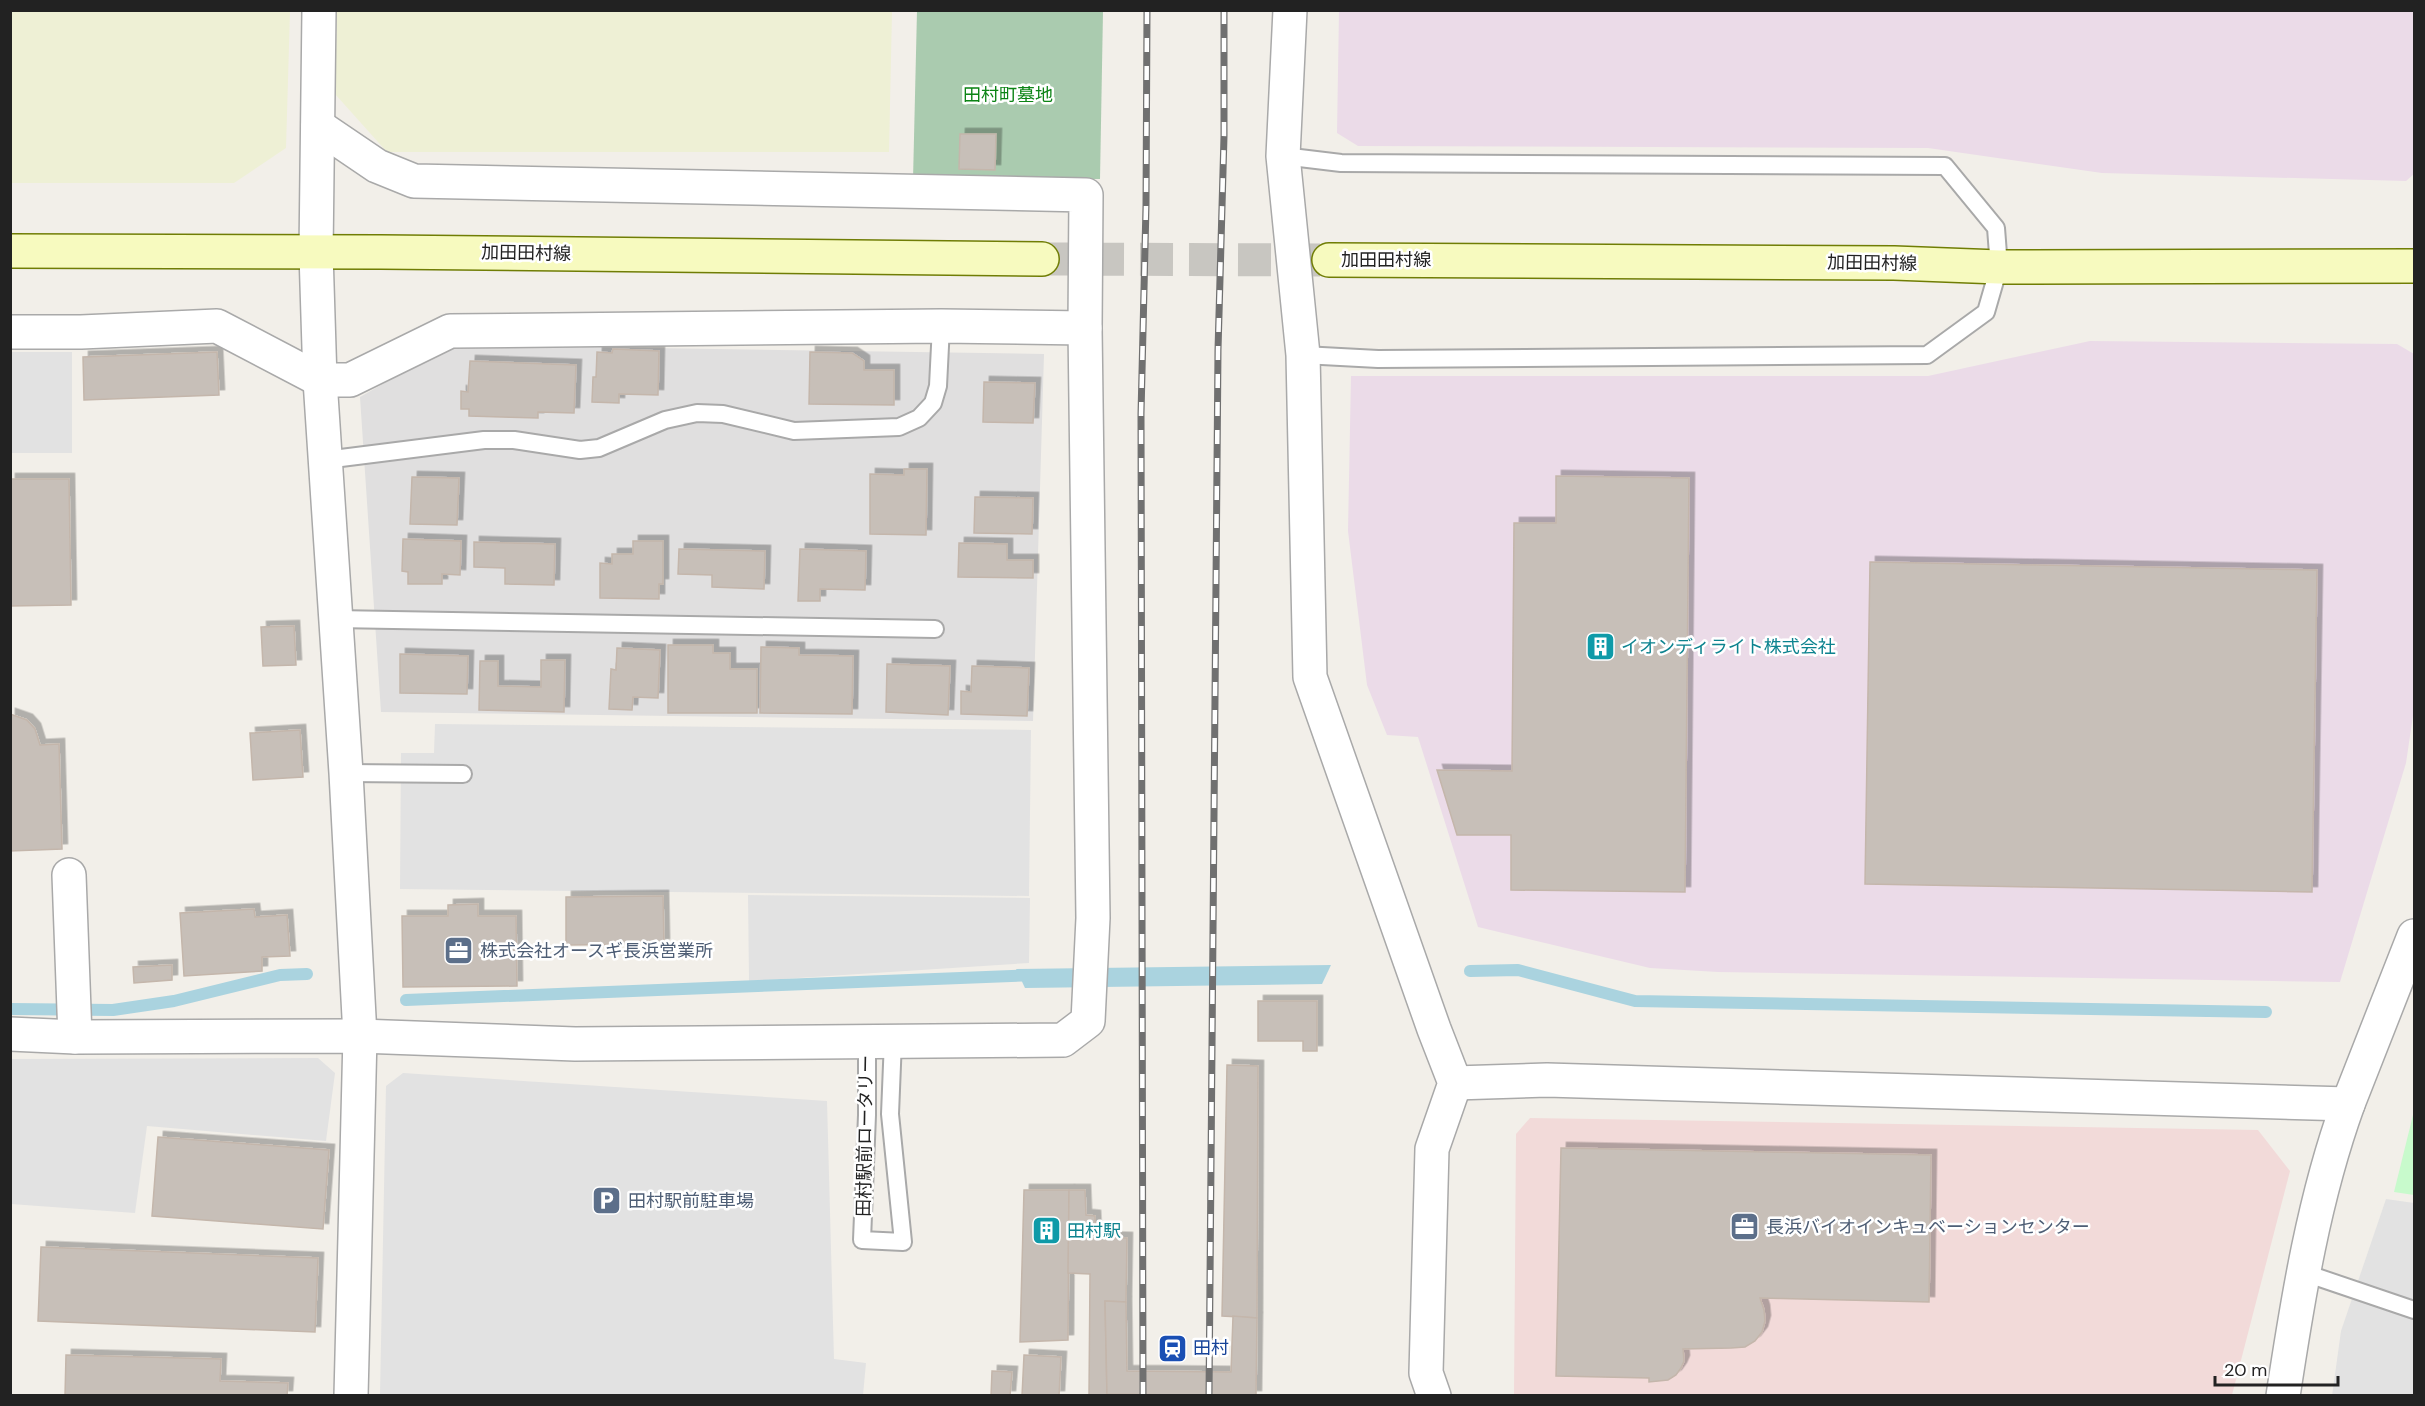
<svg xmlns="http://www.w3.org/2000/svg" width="2425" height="1406" font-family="'DM Sans','Noto Sans JP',sans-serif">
<defs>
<filter id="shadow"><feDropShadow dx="5.5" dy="-5.5" stdDeviation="0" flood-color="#0004"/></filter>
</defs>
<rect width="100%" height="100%" fill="#f2efe9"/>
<path fill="#e0dfdf" d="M 451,345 L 1044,354 L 1033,721 L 381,712 L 360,397 Z"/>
<path fill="#f2dad9" d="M 1530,1118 L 2258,1130 L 2290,1171 L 2232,1395 L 1514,1396 L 1516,1134 Z"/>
<g fill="#ebdbe8">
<path d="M 1339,11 L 2414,11 L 2414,174 L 2406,181 L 2102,173 L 1928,148 L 1358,146 L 1337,133 Z"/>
<path d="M 2090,341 L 2397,344 L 2414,354 L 2414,709 L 2406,763 L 2340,982 L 1718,972 L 1650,968 L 1478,927 L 1418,737 L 1387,735 L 1367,685 L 1348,531 L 1351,376 L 1928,376 Z"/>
</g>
<g fill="#eef0d5">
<path d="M 11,10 L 290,11 L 286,148 L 234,183 L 11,183 Z"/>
<path d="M 337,11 L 892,11 L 889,152 L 387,152 L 335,94 Z"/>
</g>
<path fill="#aacbaf" d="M 917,11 L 1103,11 L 1100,179 L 913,180 Z"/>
<path fill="#c8facc" d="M 2414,1111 L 2414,1195 L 2394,1192 Z"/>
<g fill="#e2e2e2">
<rect x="11" y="352" width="61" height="101"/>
<path d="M 435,724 L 1031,730 L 1029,896 L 400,889 L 401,753 L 434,753 Z"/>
<path d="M 748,895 L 1030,898 L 1029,963 L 749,981 Z"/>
<path d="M 318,1058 L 335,1073 L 326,1141 L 147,1126 L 135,1213 L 11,1204 L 11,1059 Z"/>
<path d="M 403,1073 L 827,1101 L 834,1359 L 866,1363 L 863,1395 L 380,1395 L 386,1086 Z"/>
<path d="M 2386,1199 L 2414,1203 L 2414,1395 L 2332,1396 L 2341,1331 Z"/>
</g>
<path fill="#aad3df" d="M 1331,965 L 1322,984 L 1025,988 L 1016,969 Z"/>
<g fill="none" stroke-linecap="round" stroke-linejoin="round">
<g stroke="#aad3df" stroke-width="12">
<path d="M 1470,971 L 1518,970 L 1635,1001 L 2266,1012"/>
<path d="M 406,1000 L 1034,975"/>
<path d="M 10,1009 L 113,1010 L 174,1001 L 280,975 L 307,974"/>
</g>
</g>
<g fill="#c7bfb8" stroke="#c4b6ab" stroke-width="1.5" filter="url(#shadow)">
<path d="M 960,134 L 996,134 L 995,170 L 959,169 Z"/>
<path d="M 613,349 L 659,351 L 658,395 L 619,394 L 619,403 L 592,402 L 593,377 L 596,377 L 597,352 L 612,353 Z"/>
<path d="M 217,352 L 219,395 L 84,400 L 83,357 Z"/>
<path d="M 810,352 L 852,353 L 864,361 L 864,370 L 894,370 L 894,405 L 809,404 Z"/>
<path d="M 470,361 L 576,365 L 574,413 L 538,412 L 538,418 L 469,416 L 469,409 L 461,409 L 461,391 L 468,392 Z"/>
<path d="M 984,382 L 1035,383 L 1033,423 L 983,422 Z"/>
<path d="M 904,469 L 927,469 L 926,535 L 870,534 L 870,474 L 904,475 Z"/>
<path d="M 1556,476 L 1689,478 L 1685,892 L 1511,890 L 1511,835 L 1457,835 L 1437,770 L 1512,771 L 1514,523 L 1556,523 Z"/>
<path d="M 412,477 L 459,478 L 457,525 L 410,524 Z"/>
<path d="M 10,479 L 69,479 L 71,605 L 10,606 Z"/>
<path d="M 975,497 L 1033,498 L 1032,534 L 974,533 Z"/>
<path d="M 403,539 L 461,541 L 460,575 L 442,574 L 442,584 L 408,584 L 408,572 L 402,571 Z"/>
<path d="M 633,541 L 663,541 L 663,584 L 659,584 L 659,599 L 600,598 L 600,563 L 612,564 L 612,554 L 633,554 Z"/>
<path d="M 474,542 L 555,544 L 554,585 L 505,584 L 505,568 L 474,567 Z"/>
<path d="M 959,543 L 1007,544 L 1007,560 L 1033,560 L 1033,578 L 958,577 Z"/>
<path d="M 679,549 L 765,551 L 764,589 L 712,587 L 712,575 L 678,574 Z"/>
<path d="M 800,549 L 866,551 L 865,590 L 820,589 L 820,601 L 798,601 Z"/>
<path d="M 1870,562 L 2317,570 L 2312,892 L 1865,884 Z"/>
<path d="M 294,626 L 296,665 L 263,666 L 261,627 Z"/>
<path d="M 668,645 L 713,645 L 713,653 L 730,653 L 730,669 L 757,669 L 757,713 L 668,713 Z"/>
<path d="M 761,647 L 799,648 L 799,655 L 853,656 L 852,714 L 760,713 Z"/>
<path d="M 617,648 L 660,650 L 658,698 L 633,697 L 632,710 L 609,709 L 611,669 L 616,670 Z"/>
<path d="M 400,654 L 468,656 L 467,694 L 400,693 Z"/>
<path d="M 541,660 L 565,660 L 564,712 L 479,710 L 480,661 L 498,661 L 498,686 L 541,687 Z"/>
<path d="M 887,664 L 950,666 L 948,715 L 886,712 Z"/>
<path d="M 972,666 L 1029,668 L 1027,716 L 961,714 L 961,691 L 971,692 Z"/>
<path d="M 10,714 L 27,720 L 35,729 L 40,745 L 59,744 L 62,849 L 10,851 Z"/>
<path d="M 300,730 L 303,777 L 253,780 L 250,733 Z"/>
<path d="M 663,896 L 664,944 L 566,945 L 566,897 Z"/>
<path d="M 478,904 L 478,916 L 516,916 L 517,986 L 403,987 L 402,916 L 448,916 L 448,905 Z"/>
<path d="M 254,909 L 255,917 L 287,915 L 290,956 L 262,957 L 262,971 L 184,976 L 180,913 Z"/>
<path d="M 172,965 L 172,980 L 134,983 L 133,967 Z"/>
<path d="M 1258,1001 L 1317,1001 L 1317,1051 L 1303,1051 L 1303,1041 L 1258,1041 Z"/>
<path d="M 1227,1065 L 1258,1066 L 1257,1318 L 1222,1316 Z"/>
<path d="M 158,1137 L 329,1150 L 323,1229 L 152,1216 Z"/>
<path d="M 1561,1148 L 1931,1155 L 1929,1302 L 1760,1298 L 1764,1310 L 1765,1321 L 1762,1332 L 1755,1341 L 1745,1347 L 1731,1348 L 1683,1349 L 1684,1361 L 1681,1368 L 1676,1375 L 1668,1380 L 1649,1382 L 1649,1378 L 1556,1376 Z"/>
<path d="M 1024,1190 L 1069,1190 L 1068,1340 L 1020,1342 Z"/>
<path d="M 1069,1190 L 1085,1190 L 1086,1215 L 1095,1216 L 1096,1237 L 1127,1238 L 1126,1302 L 1105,1301 L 1107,1396 L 1089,1396 L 1090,1274 L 1068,1273 Z"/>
<path d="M 41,1247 L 318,1258 L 315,1332 L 38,1321 Z"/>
<path d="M 1105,1301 L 1126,1302 L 1127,1371 L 1231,1372 L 1233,1316 L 1257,1318 L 1256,1396 L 1107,1394 Z"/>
<path d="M 66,1355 L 221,1359 L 220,1381 L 288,1383 L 287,1396 L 65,1396 Z"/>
<path d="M 1024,1355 L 1061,1357 L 1059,1396 L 1022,1396 Z"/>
<path d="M 992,1371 L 1012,1372 L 1010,1396 L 991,1396 Z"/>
</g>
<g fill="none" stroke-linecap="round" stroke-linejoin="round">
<path stroke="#c8c6c1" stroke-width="33" stroke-dasharray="33 16" stroke-linecap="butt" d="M 1042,259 L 1329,260"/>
<defs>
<g id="service">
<path d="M 1283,156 L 1341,163 L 1945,166 L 1996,228 L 1999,267 L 1986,312 L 1927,355 L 1378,359 L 1303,355"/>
<path d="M 325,460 L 484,440 L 514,440 L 580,450 L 599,448 L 665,420 L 697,413 L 723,414 L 794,431 L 899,427 L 919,418 L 933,403 L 938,386 L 941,326"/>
<path d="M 335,619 L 935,629"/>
<path d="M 346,773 L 463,774"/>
<path d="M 867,1041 L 867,1115 L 862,1240 L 903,1242 L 890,1114 L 893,1040"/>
<path d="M 2302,1272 L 2414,1310"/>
</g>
<g id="minor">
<path d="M 316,253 L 319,10"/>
<path d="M 10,332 L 81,332 L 217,326 L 320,380 L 350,380 L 450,331 L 941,326 L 1085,328"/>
<path d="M 69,875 L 75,1037"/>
<path d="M 10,1034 L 75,1037 L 360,1036 L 575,1044 L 1063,1040 L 1088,1021 L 1093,918 L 1085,328 L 1086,195 L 414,181 L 377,166 L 318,126"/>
</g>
<g id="tertiary">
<path d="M 1290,10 L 1283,156 L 1303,355 L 1310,677 L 1434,1029 L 1455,1083 L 1432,1149 L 1426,1373 L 1434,1396"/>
<path d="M 316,253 L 320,380 L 346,773 L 360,1036 L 351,1396"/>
<path d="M 1455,1083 L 1547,1080 L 2348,1104 L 2414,936"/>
<path d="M 2283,1396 C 2298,1297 2314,1198 2348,1104"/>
</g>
<g id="secondary">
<path d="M 10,251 L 381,252 L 1042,259"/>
<path d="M 1329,260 L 1894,263 L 1999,267 L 2414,266"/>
</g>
</defs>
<use href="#service" stroke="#a9a9a9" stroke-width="20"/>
<use href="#minor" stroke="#a9a9a9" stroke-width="36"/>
<use href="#tertiary" stroke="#a9a9a9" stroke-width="36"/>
<use href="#secondary" stroke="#707d05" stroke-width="36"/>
<use href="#service" stroke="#fff" stroke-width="16"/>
<use href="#minor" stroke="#fff" stroke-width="33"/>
<use href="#tertiary" stroke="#fff" stroke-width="33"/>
<use href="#secondary" stroke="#f7fabf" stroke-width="33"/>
<defs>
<g id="rail">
<path d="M 1143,1396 L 1141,414 L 1146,206 L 1147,10"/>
<path d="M 1209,1396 L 1218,350 L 1224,136 L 1224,10"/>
</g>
</defs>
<use href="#rail" stroke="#707070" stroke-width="7"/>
<use href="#rail" stroke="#fff" stroke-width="4.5" stroke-dasharray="14" stroke-linecap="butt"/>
</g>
<defs>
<symbol id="building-square" viewBox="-11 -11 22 22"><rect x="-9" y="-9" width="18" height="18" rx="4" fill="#0f9aa8" stroke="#fff"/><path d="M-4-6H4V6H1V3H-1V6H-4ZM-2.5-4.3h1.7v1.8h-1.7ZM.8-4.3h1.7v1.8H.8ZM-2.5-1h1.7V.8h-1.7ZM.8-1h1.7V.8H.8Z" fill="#fff"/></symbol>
<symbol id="office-square" viewBox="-11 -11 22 22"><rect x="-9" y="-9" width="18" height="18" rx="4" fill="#5c6f8a" stroke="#fff"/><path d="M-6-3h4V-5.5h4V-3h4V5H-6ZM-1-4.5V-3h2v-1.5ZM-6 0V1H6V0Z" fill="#fff"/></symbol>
<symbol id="parking-square" viewBox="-11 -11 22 22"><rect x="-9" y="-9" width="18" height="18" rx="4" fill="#5c6f8a" stroke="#fff"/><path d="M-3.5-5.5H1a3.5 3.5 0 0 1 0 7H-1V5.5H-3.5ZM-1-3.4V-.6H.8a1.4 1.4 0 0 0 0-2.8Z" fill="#fff"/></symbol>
<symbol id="station-square" viewBox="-11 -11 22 22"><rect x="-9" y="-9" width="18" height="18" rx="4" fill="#1a4fb4" stroke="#fff"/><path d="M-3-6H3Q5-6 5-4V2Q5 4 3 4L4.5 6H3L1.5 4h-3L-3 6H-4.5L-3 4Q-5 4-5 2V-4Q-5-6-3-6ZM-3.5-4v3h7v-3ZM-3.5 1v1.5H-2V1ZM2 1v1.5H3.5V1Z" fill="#fff"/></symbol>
</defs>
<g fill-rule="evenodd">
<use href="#building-square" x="1584" y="630" width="33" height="33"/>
<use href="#office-square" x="442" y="934" width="33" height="33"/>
<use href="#parking-square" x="590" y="1184" width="33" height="33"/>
<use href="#office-square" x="1728" y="1210" width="33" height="33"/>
<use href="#building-square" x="1030" y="1214" width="33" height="33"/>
<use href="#station-square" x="1156" y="1332" width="33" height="33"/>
</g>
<g text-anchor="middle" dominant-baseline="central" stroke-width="5" stroke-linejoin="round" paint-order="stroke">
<g font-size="18" fill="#0c8416" stroke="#fff">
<text x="1008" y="95">田村町墓地</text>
</g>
<g font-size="18" fill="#222" stroke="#fff">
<text transform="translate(526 253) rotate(1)">加田田村線</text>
<text x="1386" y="260">加田田村線</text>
<text transform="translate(1872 263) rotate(1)">加田田村線</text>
<text transform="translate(865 1136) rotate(-89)">田村駅前ロータリー</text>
</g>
<g font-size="18" fill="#0d838f" stroke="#fff" text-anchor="start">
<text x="1621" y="647">イオンディライト株式会社</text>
<text x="1067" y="1231">田村駅</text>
</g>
<g font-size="18" fill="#4e5e75" stroke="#fff" text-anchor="start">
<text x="480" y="951">株式会社オースギ長浜営業所</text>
<text x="628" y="1201">田村駅前駐車場</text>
<text x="1766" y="1227">長浜バイオインキュベーションセンター</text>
</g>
<g font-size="18" fill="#164399" stroke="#fff" text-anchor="start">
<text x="1193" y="1348">田村</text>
</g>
</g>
<rect width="2425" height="1406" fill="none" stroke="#222222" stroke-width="24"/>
<path d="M2215 1376v9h123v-9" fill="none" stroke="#222222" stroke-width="3"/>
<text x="2224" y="1376" font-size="18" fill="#222222" stroke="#ffffff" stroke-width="4.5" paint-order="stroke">20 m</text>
</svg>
